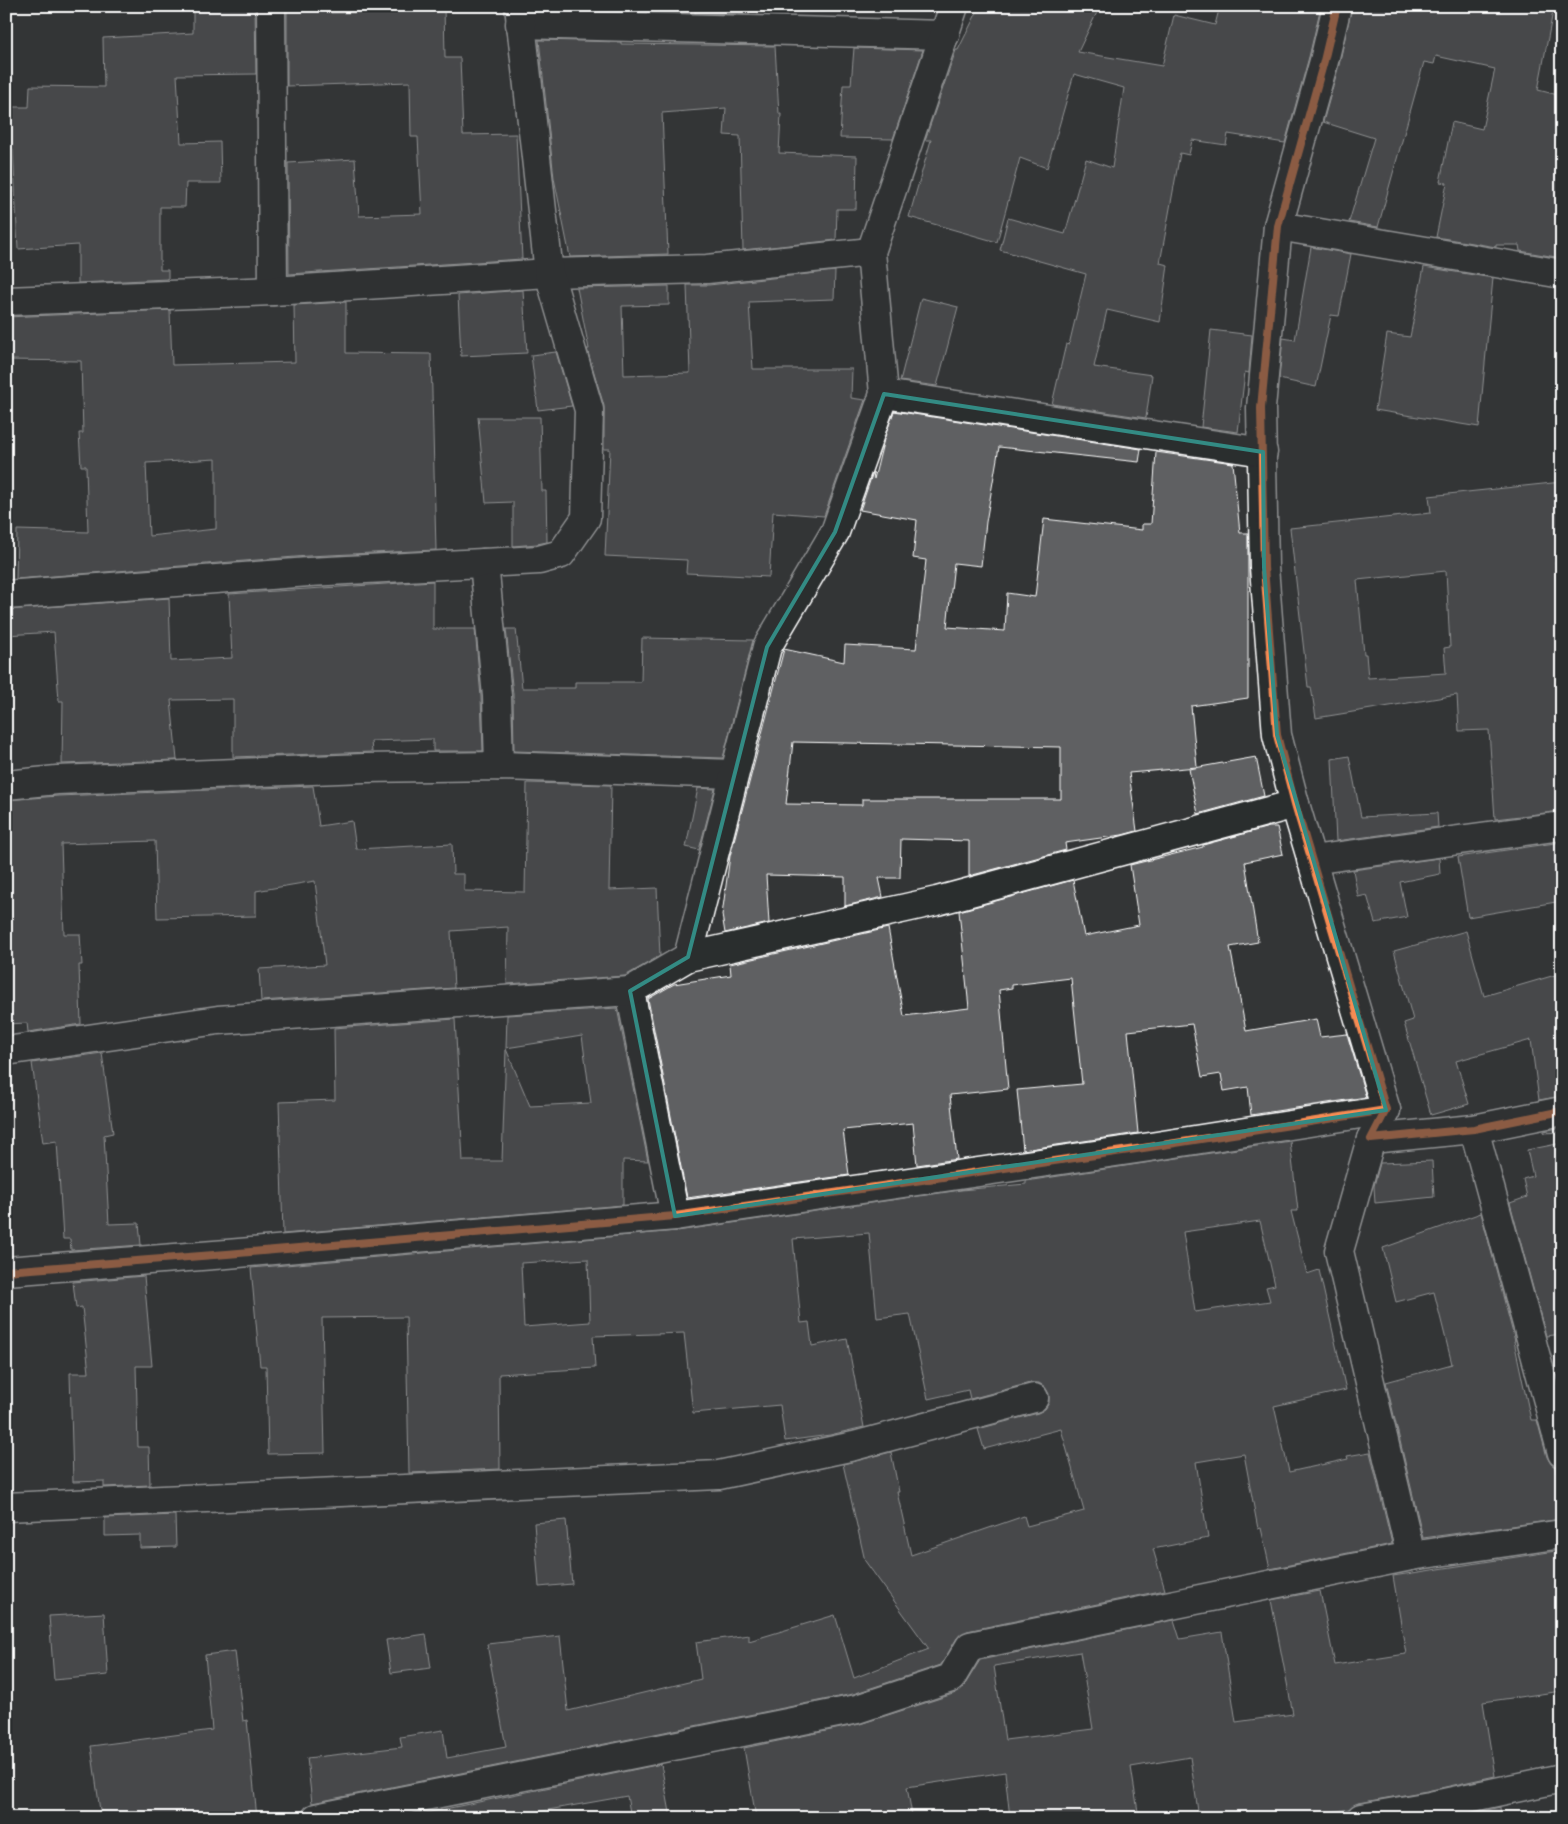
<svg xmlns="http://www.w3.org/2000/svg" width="1568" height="1824" font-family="'Indie Flower',sans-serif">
<rect width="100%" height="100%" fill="#333536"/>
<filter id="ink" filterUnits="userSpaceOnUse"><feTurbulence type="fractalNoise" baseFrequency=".02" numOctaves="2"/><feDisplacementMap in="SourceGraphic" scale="10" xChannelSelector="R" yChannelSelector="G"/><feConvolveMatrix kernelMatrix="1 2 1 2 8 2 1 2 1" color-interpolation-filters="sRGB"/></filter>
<g filter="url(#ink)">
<g fill="#5f6162" stroke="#fff" fill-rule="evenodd">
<path d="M 193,6 L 255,6 L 256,74 L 177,75 L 181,143 L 220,142 L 221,183 L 186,183 L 185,207 L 160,207 L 160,270 L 168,270 L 168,279 L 78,283 L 78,245 L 18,249 L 13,149 L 6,149 L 6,107 L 29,107 L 30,86 L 104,87 L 103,38 L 193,33 Z"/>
<path d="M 287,6 L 331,6 L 331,13 L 395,12 L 395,6 L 444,6 L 445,58 L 460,58 L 463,135 L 516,134 L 522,259 L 289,274 L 288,163 L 355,159 L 359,216 L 422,214 L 418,137 L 411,137 L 410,82 L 287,86 Z"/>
<path d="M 695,6 L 745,6 L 745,14 L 695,13 Z"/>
<path d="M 980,6 L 1100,6 L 1078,52 L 1162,66 L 1174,15 L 1215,25 L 1220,6 L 1321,6 L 1309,57 L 1285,143 L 1228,134 L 1226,145 L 1192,140 L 1189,155 L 1180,153 L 1160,263 L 1168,265 L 1160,322 L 1107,310 L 1094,367 L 1152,375 L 1146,418 L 1052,404 L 1066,344 L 1069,345 L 1086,274 L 1000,250 L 1008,218 L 1065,234 L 1086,159 L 1112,168 L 1124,88 L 1074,74 L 1047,168 L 1020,158 L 997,242 L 909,217 L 931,140 L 925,140 L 956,50 L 958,50 Z"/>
<path d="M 1352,6 L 1554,6 L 1538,90 L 1562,96 L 1562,258 L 1520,251 L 1519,245 L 1496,245 L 1496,247 L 1436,237 L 1447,183 L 1440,182 L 1452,122 L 1482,129 L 1495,69 L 1436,56 L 1434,64 L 1424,62 L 1378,227 L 1349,222 L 1374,138 L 1323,122 L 1339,65 Z"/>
<path d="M 539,40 L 621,42 L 621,44 L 775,46 L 779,114 L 781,114 L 779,153 L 857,156 L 856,209 L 837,209 L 836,240 L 743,250 L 740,136 L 724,135 L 726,108 L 662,113 L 668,254 L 570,257 L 554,178 Z"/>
<path d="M 854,48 L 923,50 L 893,139 L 840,138 L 843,85 L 851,85 Z"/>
<path d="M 1311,247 L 1351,254 L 1339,316 L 1331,315 L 1316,387 L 1279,379 L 1283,338 L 1295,340 Z"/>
<path d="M 1424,267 L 1493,278 L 1479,427 L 1375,410 L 1387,334 L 1410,337 Z"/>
<path d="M 835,271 L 834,299 L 749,302 L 753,369 L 852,369 L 851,398 L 865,400 L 824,516 L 773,512 L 769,577 L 686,573 L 687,560 L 605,556 L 610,449 L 604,449 L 604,406 L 587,349 L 589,349 L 577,288 L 669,286 L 669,305 L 622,306 L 624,375 L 690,373 L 687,285 L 709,285 Z"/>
<path d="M 523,290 L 527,353 L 461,356 L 458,295 Z"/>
<path d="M 921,298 L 958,307 L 937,386 L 900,381 Z"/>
<path d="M 346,302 L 346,353 L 431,354 L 436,550 L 308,556 L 16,579 L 17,530 L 88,532 L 86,466 L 81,466 L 79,433 L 83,433 L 81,361 L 6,360 L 6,317 L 170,310 L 172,365 L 295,362 L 294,305 ZM 216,459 L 216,529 L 149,536 L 146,463 Z"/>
<path d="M 1211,330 L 1252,335 L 1249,373 L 1245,372 L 1238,432 L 1201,427 Z"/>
<path d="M 556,352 L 572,406 L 538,410 L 531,355 Z"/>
<path d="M 894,411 L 1141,449 L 1139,462 L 999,447 L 986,522 L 981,566 L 954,563 L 947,627 L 1005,631 L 1007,593 L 1035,597 L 1044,519 L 1142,530 L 1142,524 L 1151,524 L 1156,452 L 1233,463 L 1240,533 L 1248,533 L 1248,698 L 1191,706 L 1197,767 L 1129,773 L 1137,831 L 1122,835 L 1065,843 L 1066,850 L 969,876 L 969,841 L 901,839 L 900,878 L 879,878 L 883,897 L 845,906 L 845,877 L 766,875 L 769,923 L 725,933 L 722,915 L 730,856 L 784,649 L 844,662 L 845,645 L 916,649 L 926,560 L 913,558 L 917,520 L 860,510 L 873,472 L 874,479 L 884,439 ZM 793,742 L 1061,747 L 1061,799 L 862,799 L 862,805 L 786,804 Z"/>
<path d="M 478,417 L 540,417 L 542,491 L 546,491 L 547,542 L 537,544 L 513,546 L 513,502 L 486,503 Z"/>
<path d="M 1562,482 L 1562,562 L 1555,562 L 1562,722 L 1562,811 L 1495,819 L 1489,730 L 1459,731 L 1457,695 L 1316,718 L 1311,687 L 1308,687 L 1290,528 L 1431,513 L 1429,496 ZM 1446,571 L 1450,647 L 1444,648 L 1446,673 L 1368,678 L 1366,654 L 1364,654 L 1357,580 Z"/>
<path d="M 433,581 L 433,629 L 475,629 L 481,697 L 483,751 L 433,751 L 433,739 L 371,741 L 372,752 L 233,757 L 233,699 L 171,700 L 177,760 L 62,764 L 63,701 L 59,701 L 54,632 L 6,635 L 6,610 L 169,598 L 171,661 L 232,658 L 229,594 Z"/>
<path d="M 506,629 L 516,629 L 522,688 L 575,688 L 575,682 L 641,682 L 642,638 L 753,640 L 723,758 L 514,751 L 513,694 Z"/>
<path d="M 1349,756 L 1361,817 L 1437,813 L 1438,827 L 1336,841 L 1332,759 Z"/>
<path d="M 1256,757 L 1264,796 L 1198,814 L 1189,769 Z"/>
<path d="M 527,783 L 611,785 L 609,890 L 657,888 L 660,956 L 625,976 L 507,984 L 508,927 L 451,931 L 454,988 L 261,1001 L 259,969 L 325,965 L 315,881 L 256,891 L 256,916 L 157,918 L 155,841 L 61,844 L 64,934 L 80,934 L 82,965 L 79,965 L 81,1024 L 28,1032 L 27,1023 L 6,1024 L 6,800 L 58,796 L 313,786 L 319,826 L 352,821 L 356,849 L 452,844 L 453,874 L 464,874 L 464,891 L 525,892 Z"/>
<path d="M 698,788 L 715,789 L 699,850 L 686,847 Z"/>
<path d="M 1269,827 L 1277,827 L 1283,854 L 1245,862 L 1258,942 L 1230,947 L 1246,1031 L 1316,1019 L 1320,1037 L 1347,1034 L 1366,1097 L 1251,1115 L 1248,1087 L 1224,1091 L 1221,1074 L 1202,1077 L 1192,1024 L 1128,1031 L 1138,1133 L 1023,1150 L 1017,1090 L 1082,1084 L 1071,978 L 1012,985 L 1012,988 L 999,990 L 1008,1089 L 950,1095 L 957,1159 L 917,1165 L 913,1123 L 843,1130 L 849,1175 L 687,1198 L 648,999 L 674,984 L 731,975 L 730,964 L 888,928 L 904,1016 L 969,1008 L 959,911 L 1073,880 L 1084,936 L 1139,925 L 1130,865 L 1203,847 L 1203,845 Z"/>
<path d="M 1562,842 L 1562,901 L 1468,917 L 1458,857 Z"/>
<path d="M 1439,858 L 1440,874 L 1400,882 L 1407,917 L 1375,923 L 1367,895 L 1358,897 L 1353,870 Z"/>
<path d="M 1466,931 L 1484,996 L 1562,973 L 1562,1096 L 1539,1100 L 1531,1040 L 1456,1061 L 1469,1104 L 1431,1115 L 1404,1023 L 1413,1020 L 1394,951 Z"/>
<path d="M 617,1008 L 648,1161 L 623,1160 L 623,1205 L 283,1234 L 279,1102 L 335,1100 L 334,1028 L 455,1019 L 463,1161 L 502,1161 L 506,1049 L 530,1106 L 591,1103 L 582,1036 L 506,1048 L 507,1015 Z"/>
<path d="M 102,1053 L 113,1133 L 104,1135 L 109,1224 L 139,1223 L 141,1245 L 71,1250 L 70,1239 L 63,1239 L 57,1141 L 43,1143 L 32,1063 Z"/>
<path d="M 1562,1127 L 1562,1132 L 1544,1133 L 1544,1131 Z"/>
<path d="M 1290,1141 L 1298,1211 L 1291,1211 L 1307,1274 L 1319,1270 L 1346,1390 L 1274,1406 L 1289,1472 L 1348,1459 L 1347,1456 L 1370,1452 L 1392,1544 L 1270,1569 L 1261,1528 L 1258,1529 L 1244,1454 L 1196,1462 L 1208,1538 L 1153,1549 L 1165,1590 L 967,1631 L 957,1638 L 941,1665 L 853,1694 L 312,1803 L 307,1758 L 402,1747 L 400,1737 L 443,1730 L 447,1758 L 506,1747 L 487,1644 L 560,1636 L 568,1711 L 701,1679 L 696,1642 L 749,1635 L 749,1641 L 835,1615 L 854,1678 L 929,1649 L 865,1561 L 843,1464 L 891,1452 L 899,1492 L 897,1492 L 911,1555 L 1024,1516 L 1027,1526 L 1084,1511 L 1061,1429 L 984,1449 L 978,1429 L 1038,1413 L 1045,1409 L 1049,1403 L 1049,1394 L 1045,1387 L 1039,1383 L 1030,1383 L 970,1399 L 968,1390 L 928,1399 L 910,1314 L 877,1318 L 869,1233 L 793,1239 L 801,1323 L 809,1322 L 812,1346 L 847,1339 L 864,1427 L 830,1435 L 785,1441 L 780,1405 L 693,1413 L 684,1333 L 593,1336 L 595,1368 L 499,1374 L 500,1469 L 409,1473 L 406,1317 L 322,1318 L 325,1453 L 268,1454 L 266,1366 L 260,1366 L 251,1268 L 677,1231 L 961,1190 L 1026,1184 L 1026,1181 ZM 1260,1221 L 1275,1285 L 1266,1287 L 1270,1301 L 1195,1312 L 1183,1232 ZM 588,1259 L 590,1322 L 524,1327 L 521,1263 Z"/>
<path d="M 1562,1143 L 1562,1334 L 1546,1336 L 1510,1203 L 1527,1197 L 1523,1179 L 1533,1176 L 1527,1150 Z"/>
<path d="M 1432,1161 L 1434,1197 L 1375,1203 L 1374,1186 L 1380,1163 Z"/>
<path d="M 1481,1213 L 1515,1341 L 1514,1341 L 1531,1420 L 1537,1420 L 1547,1457 L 1551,1464 L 1555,1467 L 1556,1473 L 1562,1471 L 1562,1519 L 1423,1538 L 1386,1382 L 1452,1364 L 1434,1292 L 1396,1302 L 1383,1248 Z"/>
<path d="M 144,1276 L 152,1366 L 136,1366 L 138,1447 L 149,1447 L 150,1485 L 104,1487 L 104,1481 L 73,1482 L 70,1373 L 89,1373 L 82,1307 L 76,1308 L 73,1282 Z"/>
<path d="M 175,1515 L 176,1547 L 140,1548 L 140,1535 L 105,1536 L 105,1518 Z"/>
<path d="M 566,1520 L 572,1584 L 539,1587 L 534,1523 Z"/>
<path d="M 1562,1550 L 1562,1691 L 1483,1702 L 1495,1776 L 1427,1791 L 1358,1803 L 1349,1809 L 1296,1818 L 1199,1818 L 1190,1757 L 1131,1767 L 1139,1818 L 1010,1818 L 1005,1772 L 907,1787 L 912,1815 L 897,1818 L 756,1818 L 744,1748 L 860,1724 L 956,1693 L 964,1686 L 980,1660 L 1174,1620 L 1180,1639 L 1222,1632 L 1236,1722 L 1293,1714 L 1271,1600 L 1320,1591 L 1335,1665 L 1406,1654 L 1393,1576 ZM 1080,1652 L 1093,1729 L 1005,1740 L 994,1666 Z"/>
<path d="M 104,1613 L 108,1675 L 54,1680 L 49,1616 Z"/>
<path d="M 426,1634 L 431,1668 L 391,1673 L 386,1640 Z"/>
<path d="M 235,1651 L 243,1721 L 247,1720 L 257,1818 L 101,1818 L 91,1746 L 212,1730 L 205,1655 Z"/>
<path d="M 661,1764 L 671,1818 L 631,1818 L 627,1796 L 537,1812 L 538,1818 L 402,1818 Z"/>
<path d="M 1500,1807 L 1501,1818 L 1450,1818 Z"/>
</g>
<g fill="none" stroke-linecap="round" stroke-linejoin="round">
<defs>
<g id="minor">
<path d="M 271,6 L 273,291"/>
<path d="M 1337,6 L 1324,61 L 1278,226 L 1261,408 L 1264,567 L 1277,735 L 1295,804 L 1386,1110 L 1371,1139 L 1474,1129 L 1562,1111"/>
<path d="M 520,24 L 945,35"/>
<path d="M 1278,226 L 1562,274"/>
<path d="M 6,301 L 273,291 L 549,273 L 707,269 L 871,252"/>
<path d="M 884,394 L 1263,452"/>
<path d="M 484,563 L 497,696 L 499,766"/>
<path d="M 6,595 L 309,572 L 539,560 L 561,554 L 586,518 L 589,410 L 549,273 L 519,6"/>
<path d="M 6,785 L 57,780 L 364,768 L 499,766 L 733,774"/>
<path d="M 1311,860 L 1562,826"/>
<path d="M 688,957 L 767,647 L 835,532 L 884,394 L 871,252 L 954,6"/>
<path d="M 630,991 L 675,1216"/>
<path d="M 6,1051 L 218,1020 L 630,991 L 688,957 L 937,901 L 1295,804"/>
<path d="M 1474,1129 L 1562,1453"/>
<path d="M 1371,1139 L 1339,1251 L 1411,1556"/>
<path d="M 6,1271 L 227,1254 L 675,1216 L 1150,1147 L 1386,1110"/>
<path d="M 6,1507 L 719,1475 L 854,1446 L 1034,1398"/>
<path d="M 316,1818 L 857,1709 L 951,1678 L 970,1646 L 1411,1556 L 1562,1534"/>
<path d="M 1361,1818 L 1430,1806 L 1562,1778"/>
</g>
</defs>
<use href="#minor" stroke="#fff" stroke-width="31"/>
<use href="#minor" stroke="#2a2d2e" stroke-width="28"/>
<defs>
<g id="cycleway">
<path d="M 1337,6 L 1324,61 L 1278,226 L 1261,408 L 1264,567 L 1277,735 L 1295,804 L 1386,1110 L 1371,1139 L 1474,1129 L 1562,1111"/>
<path d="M 6,1271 L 227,1254 L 675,1216 L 1150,1147 L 1386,1110"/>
</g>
</defs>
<use href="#cycleway" stroke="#2a2d2e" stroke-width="11"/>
<use href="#cycleway" stroke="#f68b52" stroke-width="8"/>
</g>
</g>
<path d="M0 0H1568V1824H0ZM 884,394 L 1263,452 L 1264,567 L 1277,735 L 1386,1110 L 675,1216 L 630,991 L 688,957 L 767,647 L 835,532 Z" fill="#333536" fill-opacity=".55" fill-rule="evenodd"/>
<path fill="none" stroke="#338b84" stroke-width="4" stroke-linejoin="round" d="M 884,394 L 1263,452 L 1264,567 L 1277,735 L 1386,1110 L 675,1216 L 630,991 L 688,957 L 767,647 L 835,532 Z"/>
<rect width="1568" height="1824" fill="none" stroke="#2a2d2e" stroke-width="25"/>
<rect x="12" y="12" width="1543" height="1799" fill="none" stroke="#fff" stroke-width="2" filter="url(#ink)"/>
</svg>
